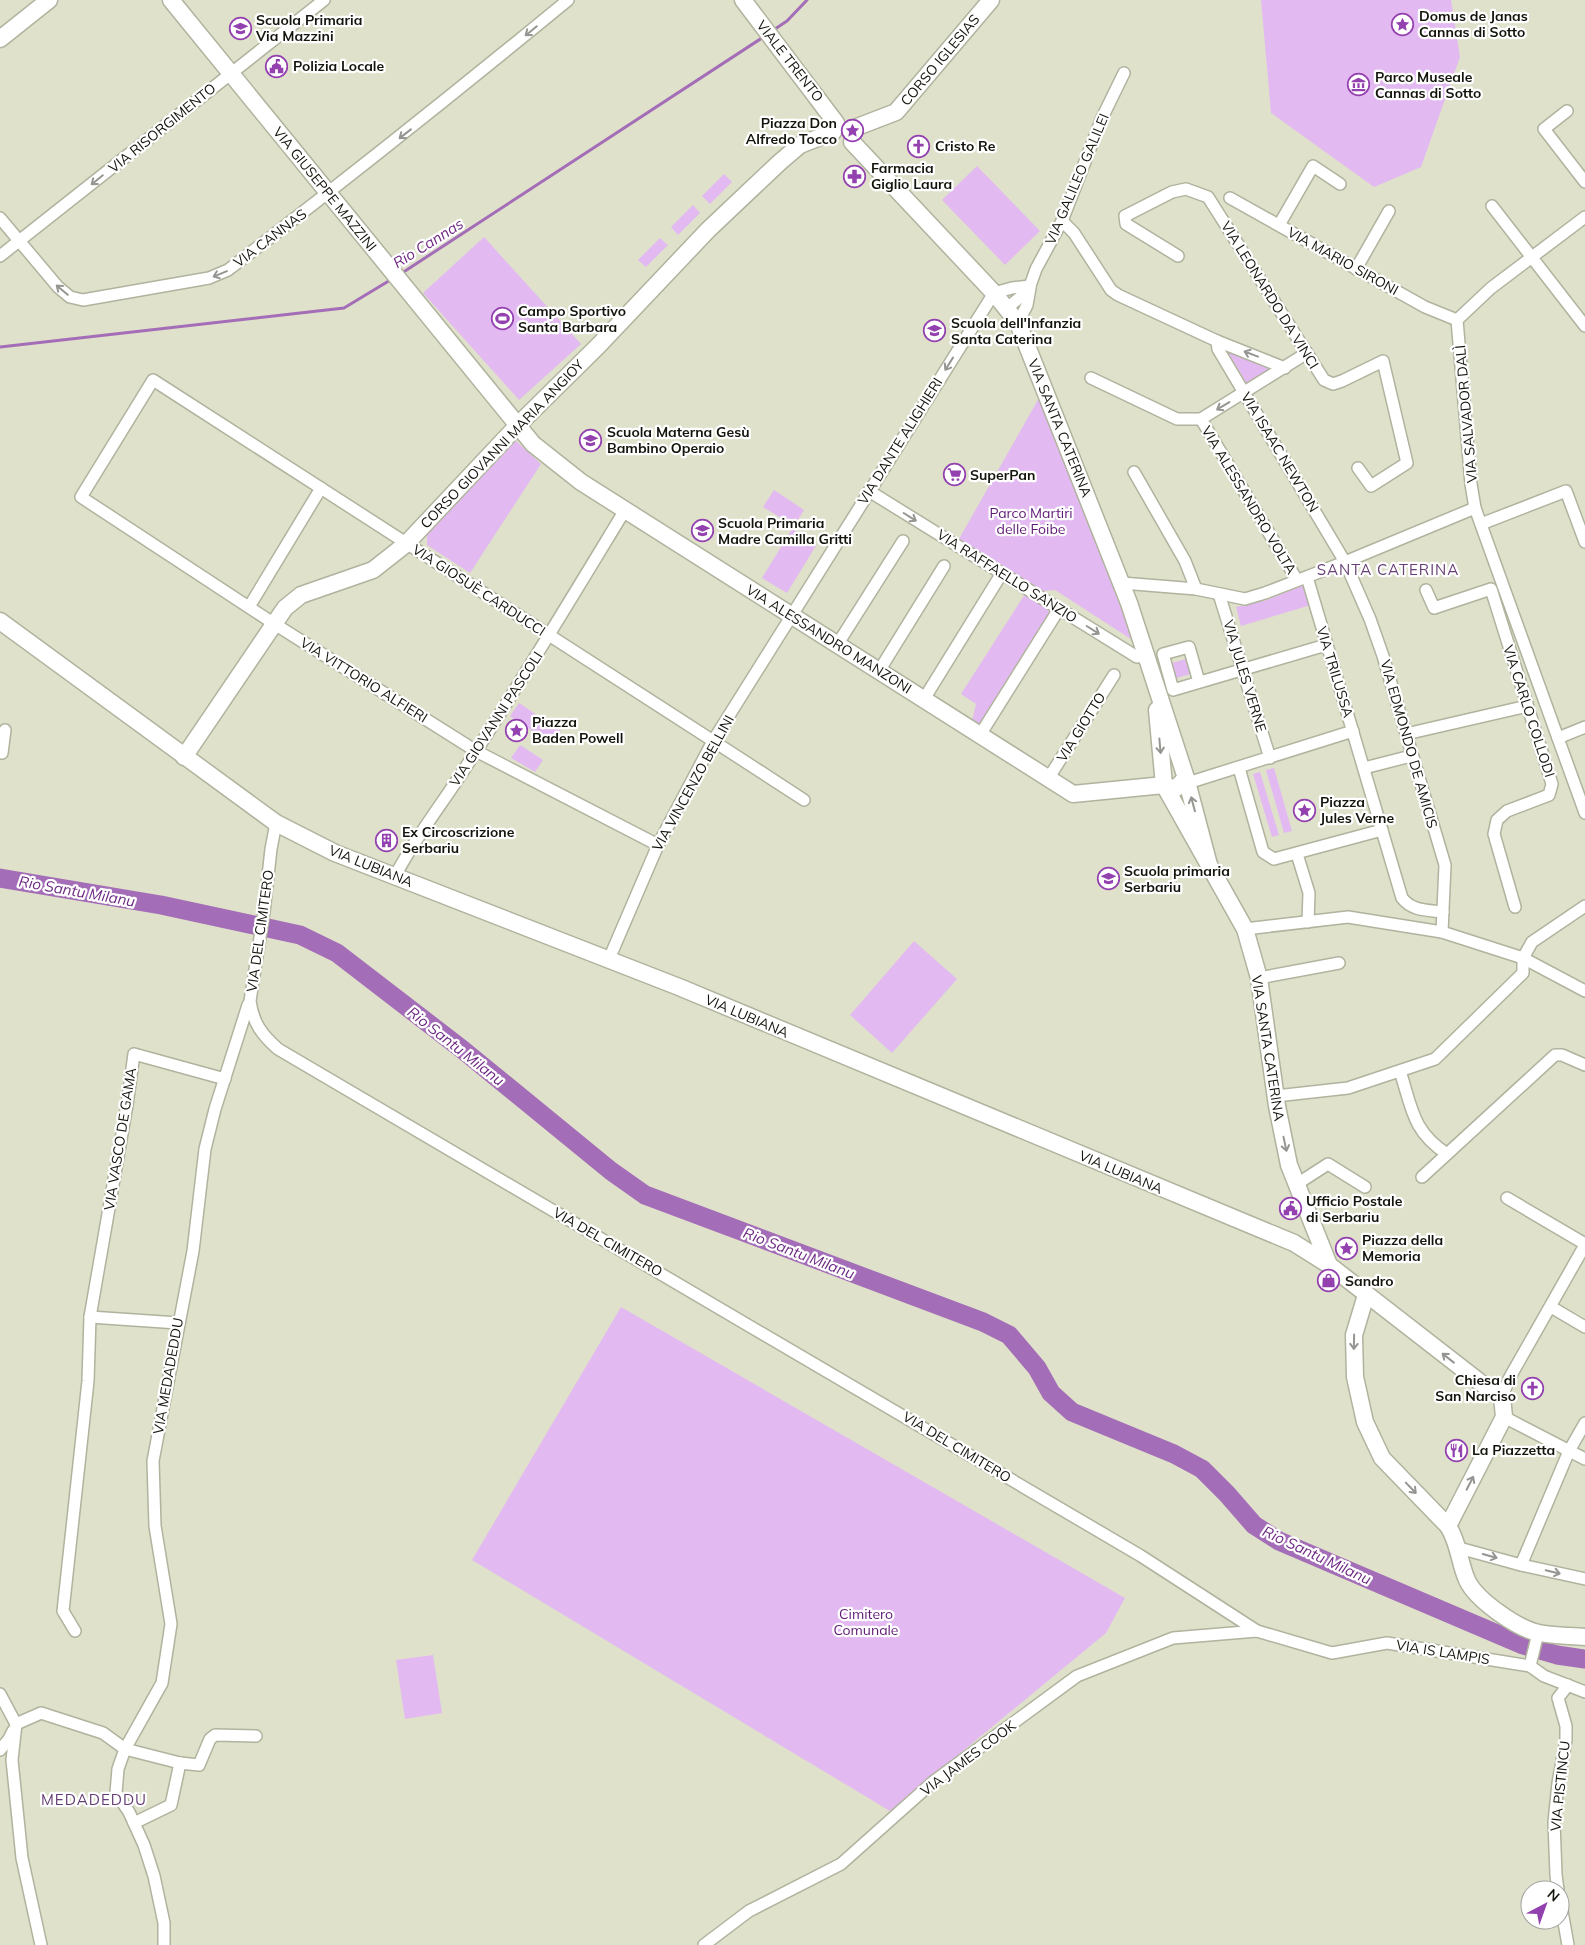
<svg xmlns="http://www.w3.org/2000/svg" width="1585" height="1945" font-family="Mulish,sans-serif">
<rect width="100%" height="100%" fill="#dfe1cb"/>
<g fill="#e2baf1">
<path d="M 1261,0 L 1451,0 L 1460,57 L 1421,167 L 1374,187 L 1271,113 Z"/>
<path d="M 977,166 L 1040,231 L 1005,265 L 942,200 Z"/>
<path d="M 724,174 L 732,182 L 710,204 L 702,196 Z"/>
<path d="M 693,205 L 700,213 L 678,235 L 671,227 Z"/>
<path d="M 484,237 L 581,344 L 519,400 L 423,293 Z"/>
<path d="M 660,238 L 668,245 L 646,267 L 638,260 Z"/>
<path d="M 1227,351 L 1272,368 L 1247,384 Z"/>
<path d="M 1039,398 L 1137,643 L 1055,590 L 1043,591 L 959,539 Z"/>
<path d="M 516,441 L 541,464 L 470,573 L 427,545 L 427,535 Z"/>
<path d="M 774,490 L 804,510 L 794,526 L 763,507 Z"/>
<path d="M 792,529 L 817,544 L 787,593 L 762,578 Z"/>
<path d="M 1306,584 L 1311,605 L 1241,626 L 1236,607 L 1267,600 Z"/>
<path d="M 1025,594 L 1051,610 L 979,725 L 972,721 L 976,704 L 961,694 Z"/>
<path d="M 1189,658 L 1194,673 L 1173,679 L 1169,664 Z"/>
<path d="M 519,703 L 561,731 L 553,745 L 510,716 Z"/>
<path d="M 520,745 L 543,760 L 535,772 L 511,758 Z"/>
<path d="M 1274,768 L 1292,831 L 1284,833 L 1266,770 Z"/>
<path d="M 1260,772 L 1279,835 L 1272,837 L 1253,774 Z"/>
<path d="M 914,941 L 957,979 L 892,1053 L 850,1015 Z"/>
<path d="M 621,1307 L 1125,1598 L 1106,1633 L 890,1811 L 472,1560 Z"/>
<path d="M 433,1655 L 442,1713 L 405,1719 L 396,1660 Z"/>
</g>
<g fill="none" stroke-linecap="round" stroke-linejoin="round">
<g stroke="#a46db7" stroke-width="3">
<path d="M 772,31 L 787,21 L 807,0"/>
<path d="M 402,273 L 765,36"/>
<path d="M 0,347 L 344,308 L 392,279"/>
</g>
<path stroke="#a46db7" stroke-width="19" d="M 0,878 L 161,905 L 300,935 L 337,953 L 463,1050 L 611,1171 L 645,1195 L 983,1322 L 1009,1335 L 1037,1368 L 1051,1393 L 1072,1412 L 1174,1454 L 1202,1469 L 1227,1494 L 1254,1525 L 1279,1541 L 1523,1645 L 1557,1655 L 1585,1659"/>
<defs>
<g id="street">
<path d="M 1567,111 L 1544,129 L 1585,182"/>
<path d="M 1230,198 L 1425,307 L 1457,320"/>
<path d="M 1492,206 L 1585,326"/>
<path d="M 0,218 L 58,287 L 70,297 L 83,300 L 209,278 L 228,270 C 343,182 456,92 568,0"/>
<path d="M 1062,221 L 1074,233 L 1111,290 L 1118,295 L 1217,341 L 1285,368"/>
<path d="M 1279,225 L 1313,166 L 1340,184"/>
<path d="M 0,256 L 324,0"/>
<path d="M 1178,256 L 1126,224 L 1125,216 L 1172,192 L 1186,189 L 1208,197 L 1324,380 L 1333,384 L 1342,381 L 1383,361 L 1407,463 L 1371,486 L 1358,468"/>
<path d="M 1356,269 L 1389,211"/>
<path d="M 1007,308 L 1023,295 L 1030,286 L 1036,269 L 1062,221 L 1102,118 L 1124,73"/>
<path d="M 1457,320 L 1471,484 L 1475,508 L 1585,813"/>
<path d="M 1457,320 L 1491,288 L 1585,217"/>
<path d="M 1018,323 L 1027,305 L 1030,288"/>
<path d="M 1217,341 L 1218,349 L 1345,562 L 1370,619 L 1383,656 L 1445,865 L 1442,932"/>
<path d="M 1091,378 L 1177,419 L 1201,419 L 1307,353"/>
<path d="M 1201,419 L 1297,580"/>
<path d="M 1134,472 L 1185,561 L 1196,589"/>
<path d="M 869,491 L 1137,657 L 1145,656"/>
<path d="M 1481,524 L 1566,491 L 1585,542"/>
<path d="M 1307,577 L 1402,898 C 1412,911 1427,910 1443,912"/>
<path d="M 1122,583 L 1196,589 L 1245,599 L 1265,593 L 1340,564 L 1475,508"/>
<path d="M 1426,590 L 1434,608 L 1491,589 L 1552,784 L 1549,795 L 1507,811 L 1497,820 L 1494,834 L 1515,907"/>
<path d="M 1219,594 L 1270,758"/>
<path d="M 249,607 L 321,488"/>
<path d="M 837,645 L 903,541"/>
<path d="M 879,671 L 944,566"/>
<path d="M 1199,682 L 1189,647 L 1163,654 L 1173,690 L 1326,645"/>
<path d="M 924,699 L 1002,573"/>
<path d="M 1406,734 L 1527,706"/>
<path d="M 980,735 L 1059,609"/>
<path d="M 1558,738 L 1585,727"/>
<path d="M 0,752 L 2,753 L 5,730"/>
<path d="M 1239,768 L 1263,852 L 1274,859 L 1382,830"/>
<path d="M 1364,768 L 1411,756"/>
<path d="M 1048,779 L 1114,675"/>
<path d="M 1194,781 L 1353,731"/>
<path d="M 276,823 L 271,849 L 264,912 L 250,1001 C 253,1023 262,1035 278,1049 L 1141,1556 L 1257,1631 L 1332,1653 L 1387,1643 L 1530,1666"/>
<path d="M 658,845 L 476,751 L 273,623 L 81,497 L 153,380 C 371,520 588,659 804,800"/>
<path d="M 1297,854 L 1309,893 L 1308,922"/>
<path d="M 395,876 C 416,836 445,800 469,762 C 523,679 574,594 625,510"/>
<path d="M 1245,929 L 1348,917 L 1442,932 L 1523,958 L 1585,991"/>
<path d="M 609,959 L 658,845 L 713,741 L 994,293 L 1012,288 L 1030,286"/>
<path d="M 1259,978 L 1339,963"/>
<path d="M 1400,1071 C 1412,1108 1412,1131 1447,1154"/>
<path d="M 1276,1096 L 1348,1088 L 1435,1059 L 1523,973 L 1523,958 L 1532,942 L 1585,906"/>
<path d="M 1422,1177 L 1555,1055 L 1562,1055 L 1585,1065"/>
<path d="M 1297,1184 L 1328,1164 L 1365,1187"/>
<path d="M 1507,1198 L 1585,1244"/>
<path d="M 1551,1307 L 1585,1327"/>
<path d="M 90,1317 L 178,1323"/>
<path d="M 1502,1396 L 1510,1377 L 1585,1245"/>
<path d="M 1504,1417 L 1585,1459"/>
<path d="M 1459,1548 L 1521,1565 L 1585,1579"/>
<path d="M 1521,1565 L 1569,1451 L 1585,1423"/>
<path d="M 75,1631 L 63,1611 L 88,1381 L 90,1317 L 127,1105 L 134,1054 L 225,1079"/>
<path d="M 1538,1633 L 1530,1666 L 1544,1676 L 1585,1692"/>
<path d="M 0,1694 L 16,1724"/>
<path d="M 16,1724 L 41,1713 L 103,1733 L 125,1749 L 180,1763 L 199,1765 L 210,1739 L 215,1735 L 256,1736"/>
<path d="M 16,1724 L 12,1760 L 22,1858 L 41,1945"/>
<path d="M 0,1750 L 9,1739 L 13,1731"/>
<path d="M 134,1823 L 171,1805 L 180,1763"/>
<path d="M 1558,1890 L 1556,1875 L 1554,1822 L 1558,1783 L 1566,1740 L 1566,1726 L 1558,1698 L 1568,1685"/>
<path d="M 1560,1900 L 1568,1945"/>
<path d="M 164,1945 L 164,1923 L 154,1876 L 144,1845 L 129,1812 L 116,1793 L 118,1769 L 125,1749 L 162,1683 L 171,1624 L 155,1526 L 153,1461 L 193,1251 L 205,1149 L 215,1109 L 248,1005"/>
<path d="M 704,1945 L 749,1911 L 841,1864 L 933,1782 L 1077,1676 L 1173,1638 L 1257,1631"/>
</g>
<g id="secondary">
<path d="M 171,0 L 533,444 L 581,482 L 1073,794 L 1164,785 L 1175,789 L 1186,778"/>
<path d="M 743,0 L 836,123"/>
<path d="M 0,39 L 49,0"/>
<path d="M 857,127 L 896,112 L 991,0"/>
<path d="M 852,142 L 994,293 L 1018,323 L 1129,603 L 1186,778 L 1209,865"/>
<path d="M 0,621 L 276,823 L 335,853 L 679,987 L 1294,1243 L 1329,1265 L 1490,1390 L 1502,1396 L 1504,1417 L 1448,1526"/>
<path d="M 1157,710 L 1164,785 L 1245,929 L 1259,978 L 1277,1106 L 1289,1165 L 1329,1265"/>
<path d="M 184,757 L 285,608 L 301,595 L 373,570 L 406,544 L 518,425 L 599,345 L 708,230 L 780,162 L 800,145 L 833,132"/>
<path d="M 1366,1295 L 1354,1335 L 1355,1377 L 1365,1422 L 1382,1458 L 1448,1526 C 1459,1543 1459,1562 1467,1580 C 1476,1600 1518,1629 1539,1633 C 1554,1636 1570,1636 1585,1637"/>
</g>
</defs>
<use href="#street" stroke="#b0b39d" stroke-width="14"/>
<use href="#secondary" stroke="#b0b39d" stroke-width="19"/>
<use href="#street" stroke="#fff" stroke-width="11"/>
<use href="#secondary" stroke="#fff" stroke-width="16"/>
</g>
<defs><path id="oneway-shaft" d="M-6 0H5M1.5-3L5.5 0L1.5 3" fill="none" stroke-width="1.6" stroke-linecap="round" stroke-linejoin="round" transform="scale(1.25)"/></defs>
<g stroke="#959592">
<use href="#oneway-shaft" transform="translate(531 31) rotate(141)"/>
<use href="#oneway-shaft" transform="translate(405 134) rotate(142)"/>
<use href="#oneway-shaft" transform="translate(97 180) rotate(141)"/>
<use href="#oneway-shaft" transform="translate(220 274) rotate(158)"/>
<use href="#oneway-shaft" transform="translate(62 290) rotate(-140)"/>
<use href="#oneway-shaft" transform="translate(1251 354) rotate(-159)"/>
<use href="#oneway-shaft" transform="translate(949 364) rotate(122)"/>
<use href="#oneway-shaft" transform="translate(1223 406) rotate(149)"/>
<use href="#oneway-shaft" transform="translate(910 517) rotate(32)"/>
<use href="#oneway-shaft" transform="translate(1093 630) rotate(32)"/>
<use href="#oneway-shaft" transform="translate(1160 746) rotate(85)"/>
<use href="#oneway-shaft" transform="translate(1193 804) rotate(-105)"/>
<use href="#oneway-shaft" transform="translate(1285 1144) rotate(78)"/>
<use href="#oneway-shaft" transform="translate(1354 1342) rotate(91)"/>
<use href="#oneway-shaft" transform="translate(1448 1358) rotate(-142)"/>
<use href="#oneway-shaft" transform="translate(1470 1483) rotate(-63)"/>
<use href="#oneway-shaft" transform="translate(1411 1488) rotate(46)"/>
<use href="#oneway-shaft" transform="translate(1490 1556) rotate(16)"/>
<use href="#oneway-shaft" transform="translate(1553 1572) rotate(13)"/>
</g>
<defs>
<symbol id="sight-ring" viewBox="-11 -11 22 22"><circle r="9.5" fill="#fff" stroke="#9441b0" stroke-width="1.5"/><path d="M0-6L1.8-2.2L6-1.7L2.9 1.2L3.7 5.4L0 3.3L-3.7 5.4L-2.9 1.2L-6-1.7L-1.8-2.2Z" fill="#9441b0"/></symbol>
<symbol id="school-ring" viewBox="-11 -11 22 22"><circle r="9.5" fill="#fff" stroke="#9441b0" stroke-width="1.5"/><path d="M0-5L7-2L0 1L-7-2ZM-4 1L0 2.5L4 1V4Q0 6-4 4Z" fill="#9441b0"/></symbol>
<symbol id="civic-ring" viewBox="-11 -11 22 22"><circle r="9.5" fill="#fff" stroke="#9441b0" stroke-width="1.5"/><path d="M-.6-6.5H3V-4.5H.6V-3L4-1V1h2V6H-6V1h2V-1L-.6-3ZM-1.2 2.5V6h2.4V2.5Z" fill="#9441b0"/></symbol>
<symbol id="museum-ring" viewBox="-11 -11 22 22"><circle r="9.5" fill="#fff" stroke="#9441b0" stroke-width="1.5"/><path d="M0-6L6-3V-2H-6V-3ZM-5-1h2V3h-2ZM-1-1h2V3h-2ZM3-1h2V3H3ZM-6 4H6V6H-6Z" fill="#9441b0"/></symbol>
<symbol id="church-ring" viewBox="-11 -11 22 22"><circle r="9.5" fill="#fff" stroke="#9441b0" stroke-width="1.5"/><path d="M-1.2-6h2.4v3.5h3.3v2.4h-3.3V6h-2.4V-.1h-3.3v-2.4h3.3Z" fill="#9441b0"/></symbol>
<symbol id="pharmacy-ring" viewBox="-11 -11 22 22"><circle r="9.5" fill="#fff" stroke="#9441b0" stroke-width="1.5"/><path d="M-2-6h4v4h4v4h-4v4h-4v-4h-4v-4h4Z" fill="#9441b0"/></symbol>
<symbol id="stadium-ring" viewBox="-11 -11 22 22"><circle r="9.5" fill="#fff" stroke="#9441b0" stroke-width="1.5"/><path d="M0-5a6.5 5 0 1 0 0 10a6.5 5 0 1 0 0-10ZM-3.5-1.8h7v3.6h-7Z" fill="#9441b0"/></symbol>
<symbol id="supermarket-ring" viewBox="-11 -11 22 22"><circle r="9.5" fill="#fff" stroke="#9441b0" stroke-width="1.5"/><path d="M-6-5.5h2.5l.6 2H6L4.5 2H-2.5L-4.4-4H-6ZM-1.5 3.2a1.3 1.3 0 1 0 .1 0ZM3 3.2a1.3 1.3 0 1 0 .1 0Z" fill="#9441b0"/></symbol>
<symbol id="building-ring" viewBox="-11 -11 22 22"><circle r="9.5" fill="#fff" stroke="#9441b0" stroke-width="1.5"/><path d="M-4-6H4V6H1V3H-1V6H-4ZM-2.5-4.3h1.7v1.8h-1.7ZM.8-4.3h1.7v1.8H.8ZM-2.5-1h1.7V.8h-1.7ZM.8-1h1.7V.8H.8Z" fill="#9441b0"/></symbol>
<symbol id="shop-ring" viewBox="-11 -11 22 22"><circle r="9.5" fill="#fff" stroke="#9441b0" stroke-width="1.5"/><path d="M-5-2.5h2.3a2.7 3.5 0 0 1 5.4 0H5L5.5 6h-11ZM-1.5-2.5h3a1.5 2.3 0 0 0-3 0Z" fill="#9441b0"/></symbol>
<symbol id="restaurant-ring" viewBox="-11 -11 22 22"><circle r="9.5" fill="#fff" stroke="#9441b0" stroke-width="1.5"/><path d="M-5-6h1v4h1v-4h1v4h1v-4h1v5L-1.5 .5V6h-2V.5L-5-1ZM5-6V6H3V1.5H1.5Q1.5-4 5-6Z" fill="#9441b0"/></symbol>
</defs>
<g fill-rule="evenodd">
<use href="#sight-ring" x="1390" y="12" width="25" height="25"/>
<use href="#school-ring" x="228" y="16" width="25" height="25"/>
<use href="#civic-ring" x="264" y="54" width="25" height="25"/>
<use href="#museum-ring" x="1346" y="72" width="25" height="25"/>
<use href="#sight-ring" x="840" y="118" width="25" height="25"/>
<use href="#church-ring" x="906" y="134" width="25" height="25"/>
<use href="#pharmacy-ring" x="842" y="164" width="25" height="25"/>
<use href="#stadium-ring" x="490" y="306" width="25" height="25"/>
<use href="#school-ring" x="922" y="318" width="25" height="25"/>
<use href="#school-ring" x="578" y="428" width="25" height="25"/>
<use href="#supermarket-ring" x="942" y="462" width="25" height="25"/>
<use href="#school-ring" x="690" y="518" width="25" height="25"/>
<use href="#sight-ring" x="504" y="718" width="25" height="25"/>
<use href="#sight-ring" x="1292" y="798" width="25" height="25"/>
<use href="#building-ring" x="374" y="828" width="25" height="25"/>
<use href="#school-ring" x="1096" y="866" width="25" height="25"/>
<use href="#civic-ring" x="1278" y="1196" width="25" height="25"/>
<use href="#sight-ring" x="1334" y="1236" width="25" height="25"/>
<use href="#shop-ring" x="1316" y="1268" width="25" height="25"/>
<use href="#church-ring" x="1520" y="1376" width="25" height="25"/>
<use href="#restaurant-ring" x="1444" y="1438" width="25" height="25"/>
</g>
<g text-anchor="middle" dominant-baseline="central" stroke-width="4.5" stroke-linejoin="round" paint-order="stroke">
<g font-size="14" font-weight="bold" fill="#13140c" stroke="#fff" text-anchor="start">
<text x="1419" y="16">Domus de Janas<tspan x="1419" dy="16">Cannas di Sotto</tspan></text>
<text x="256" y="20">Scuola Primaria<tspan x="256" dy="16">Via Mazzini</tspan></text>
<text x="293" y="66">Polizia Locale</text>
<text x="1375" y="77">Parco Museale<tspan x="1375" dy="16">Cannas di Sotto</tspan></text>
<text x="837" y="123" text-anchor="end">Piazza Don<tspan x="837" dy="16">Alfredo Tocco</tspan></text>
<text x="935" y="146">Cristo Re</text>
<text x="871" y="168">Farmacia<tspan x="871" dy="16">Giglio Laura</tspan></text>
<text x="518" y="311">Campo Sportivo<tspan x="518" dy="16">Santa Barbara</tspan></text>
<text x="951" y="323">Scuola dell'Infanzia<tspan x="951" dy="16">Santa Caterina</tspan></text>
<text x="607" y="432">Scuola Materna Gesù<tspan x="607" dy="16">Bambino Operaio</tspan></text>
<text x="970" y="475">SuperPan</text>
<text x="718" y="523">Scuola Primaria<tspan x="718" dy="16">Madre Camilla Gritti</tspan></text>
<text x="532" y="722">Piazza<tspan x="532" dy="16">Baden Powell</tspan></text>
<text x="1320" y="802">Piazza<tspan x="1320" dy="16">Jules Verne</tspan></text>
<text x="402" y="832">Ex Circoscrizione<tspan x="402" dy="16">Serbariu</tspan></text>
<text x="1124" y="871">Scuola primaria<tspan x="1124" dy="16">Serbariu</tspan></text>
<text x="1306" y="1201">Ufficio Postale<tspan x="1306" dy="16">di Serbariu</tspan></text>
<text x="1362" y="1240">Piazza della<tspan x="1362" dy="16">Memoria</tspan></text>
<text x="1345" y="1281">Sandro</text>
<text x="1516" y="1380" text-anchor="end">Chiesa di<tspan x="1516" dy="16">San Narciso</tspan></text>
<text x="1472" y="1450">La Piazzetta</text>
</g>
<g font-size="14" fill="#13140c" stroke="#fff">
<text transform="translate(940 60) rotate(-50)">CORSO IGLESIAS</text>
<text transform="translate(790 61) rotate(52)">VIALE TRENTO</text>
<text transform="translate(162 128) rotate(-39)">VIA RISORGIMENTO</text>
<text transform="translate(1077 179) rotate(-67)">VIA GALILEO GALILEI</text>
<text transform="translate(325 189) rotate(51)">VIA GIUSEPPE MAZZINI</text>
<text transform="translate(270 238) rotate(-37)">VIA CANNAS</text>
<text transform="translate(1343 261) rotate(29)">VIA MARIO SIRONI</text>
<text transform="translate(1270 295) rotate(58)">VIA LEONARDO DA VINCI</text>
<text transform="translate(1466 414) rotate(-95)">VIA SALVADOR DALÌ</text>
<text transform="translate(1060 428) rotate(68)">VIA SANTA CATERINA</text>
<text transform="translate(900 441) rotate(-58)">VIA DANTE ALIGHIERI</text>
<text transform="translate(502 444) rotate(-46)">CORSO GIOVANNI MARIA ANGIOY</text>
<text transform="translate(1280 452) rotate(59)">VIA ISAAC NEWTON</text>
<text transform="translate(1249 500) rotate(59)">VIA ALESSANDRO VOLTA</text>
<text transform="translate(1007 576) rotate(32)">VIA RAFFAELLO SANZIO</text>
<text transform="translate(479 590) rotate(33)">VIA GIOSUÈ CARDUCCI</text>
<text transform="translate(829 639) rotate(32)">VIA ALESSANDRO MANZONI</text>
<text transform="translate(1335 672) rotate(73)">VIA TRILUSSA</text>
<text transform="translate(1245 676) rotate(73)">VIA JULES VERNE</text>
<text transform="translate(364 680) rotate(32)">VIA VITTORIO ALFIERI</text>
<text transform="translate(1529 711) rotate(72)">VIA CARLO COLLODI</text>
<text transform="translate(496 719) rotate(-57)">VIA GIOVANNI PASCOLI</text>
<text transform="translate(1081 727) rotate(-58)">VIA GIOTTO</text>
<text transform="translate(1409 744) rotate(74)">VIA EDMONDO DE AMICIS</text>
<text transform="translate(693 783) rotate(-61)">VIA VINCENZO BELLINI</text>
<text transform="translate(371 866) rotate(22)">VIA LUBIANA</text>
<text transform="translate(260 931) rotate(-82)">VIA DEL CIMITERO</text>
<text transform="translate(747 1016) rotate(23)">VIA LUBIANA</text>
<text transform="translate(1268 1048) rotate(81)">VIA SANTA CATERINA</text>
<text transform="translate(120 1139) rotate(-81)">VIA VASCO DE GAMA</text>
<text transform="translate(1121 1172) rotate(23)">VIA LUBIANA</text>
<text transform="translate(608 1242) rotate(30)">VIA DEL CIMITERO</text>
<text transform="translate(168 1376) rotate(-80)">VIA MEDADEDDU</text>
<text transform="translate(957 1447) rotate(31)">VIA DEL CIMITERO</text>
<text transform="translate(1443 1652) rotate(9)">VIA IS LAMPIS</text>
<text transform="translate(968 1758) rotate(-37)">VIA JAMES COOK</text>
<text transform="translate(1560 1786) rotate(-84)">VIA PISTINCU</text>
</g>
<g font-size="14" fill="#5e1874" stroke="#fff">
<text x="1031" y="513">Parco Martiri<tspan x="1031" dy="16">delle Foibe</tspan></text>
<text x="866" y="1614">Cimitero<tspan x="866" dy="16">Comunale</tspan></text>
</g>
<g font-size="15" font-style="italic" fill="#6d2983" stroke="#fff">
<text transform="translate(428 243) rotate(-32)">Rio Cannas</text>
<text transform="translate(77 891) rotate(10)">Rio Santu Milanu</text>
<text transform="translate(456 1046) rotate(38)">Rio Santu Milanu</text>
<text transform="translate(799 1253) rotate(21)">Rio Santu Milanu</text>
<text transform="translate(1317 1555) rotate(25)">Rio Santu Milanu</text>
</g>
<g font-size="15" letter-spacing="1" fill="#673e76" stroke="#fff">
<text x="1388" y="569">SANTA CATERINA</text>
<text x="94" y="1799">MEDADEDDU</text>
</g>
</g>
<g transform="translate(1545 1905) rotate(41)"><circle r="24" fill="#ffffff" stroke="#a1a19e"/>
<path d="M0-4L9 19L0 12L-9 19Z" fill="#9441b0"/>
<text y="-8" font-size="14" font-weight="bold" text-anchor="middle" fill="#13140c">N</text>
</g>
</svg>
